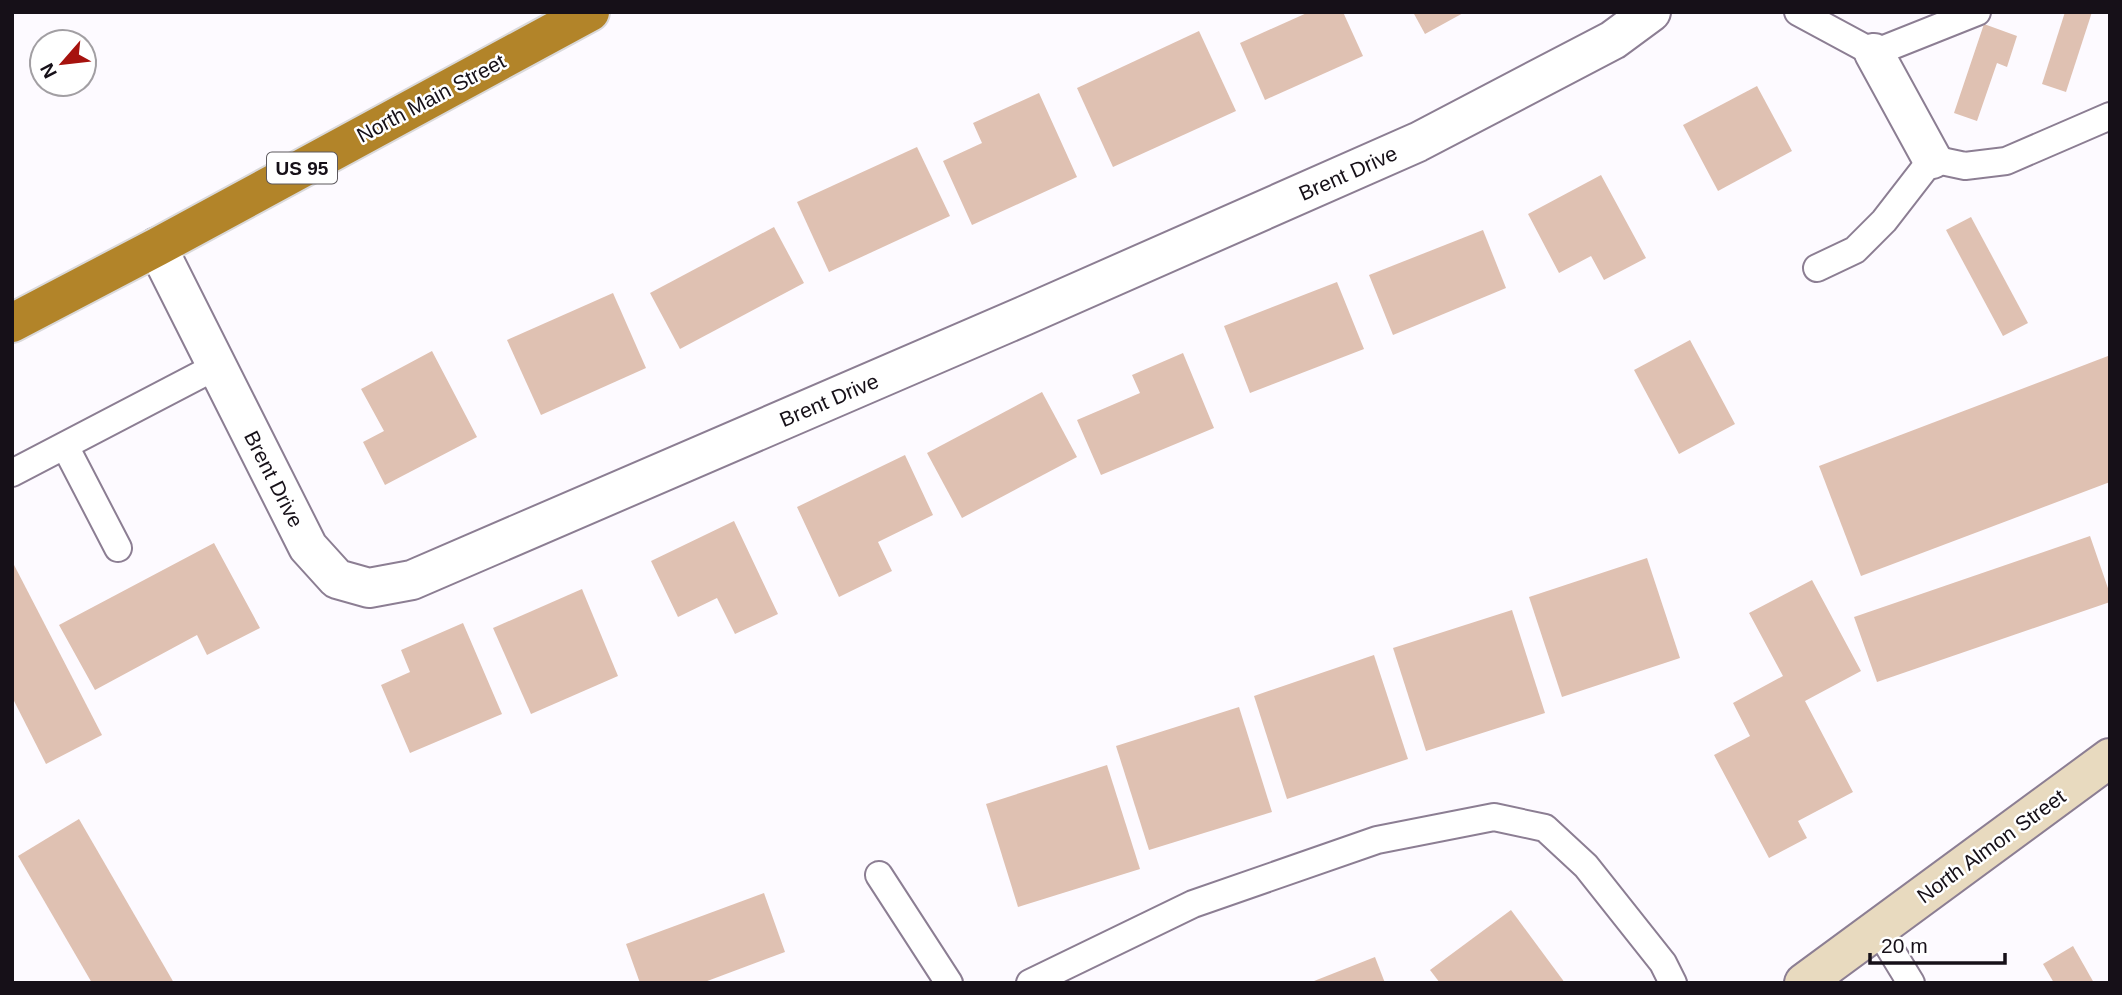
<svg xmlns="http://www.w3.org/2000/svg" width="2122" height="995" font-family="Arial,sans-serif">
<rect width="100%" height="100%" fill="#fdfaff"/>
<g fill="#dfc1b2">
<path d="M 1309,12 L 1343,12 L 1363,56 L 1265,100 L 1240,43 Z"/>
<path d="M 1413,12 L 1465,12 L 1425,34 Z"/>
<path d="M 2065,12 L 2092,12 L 2066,92 L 2042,84 Z"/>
<path d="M 1984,24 L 2017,36 L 2007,67 L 1997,63 L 1977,121 L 1954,113 Z"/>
<path d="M 1199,31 L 1236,111 L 1113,167 L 1077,88 Z"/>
<path d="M 1757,86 L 1792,151 L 1718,191 L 1683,125 Z"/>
<path d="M 1039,93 L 1077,177 L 972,225 L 943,161 L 982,143 L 973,123 Z"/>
<path d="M 917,147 L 950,216 L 829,272 L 797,202 Z"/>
<path d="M 1601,175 L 1646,258 L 1604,280 L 1591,256 L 1559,273 L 1528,214 Z"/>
<path d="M 1971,217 L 2028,323 L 2003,336 L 1946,230 Z"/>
<path d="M 774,227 L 804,283 L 680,349 L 650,293 Z"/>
<path d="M 1483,230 L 1506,288 L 1393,335 L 1369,275 Z"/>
<path d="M 1337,282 L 1364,349 L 1250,393 L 1224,326 Z"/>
<path d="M 613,293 L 646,368 L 541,415 L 507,340 Z"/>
<path d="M 1690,340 L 1735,424 L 1679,454 L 1634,370 Z"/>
<path d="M 432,351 L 477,437 L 385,485 L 363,442 L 384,431 L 361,389 Z"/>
<path d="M 1183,353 L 1214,428 L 1101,475 L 1077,420 L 1140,393 L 1132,375 Z"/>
<path d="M 2108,356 L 2110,360 L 2110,482 L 1861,576 L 1819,466 Z"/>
<path d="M 1042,392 L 1077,457 L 962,518 L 927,453 Z"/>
<path d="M 905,455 L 933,515 L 878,542 L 892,571 L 839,597 L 797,507 Z"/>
<path d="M 734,521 L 778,614 L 735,634 L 717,598 L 678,617 L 651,561 Z"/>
<path d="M 2090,536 L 2110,594 L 2110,602 L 1877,682 L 1854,617 Z"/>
<path d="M 214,543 L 260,628 L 207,655 L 197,635 L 95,690 L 59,625 Z"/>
<path d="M 1647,558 L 1680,658 L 1562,697 L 1529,597 Z"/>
<path d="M 12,561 L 102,735 L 46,764 L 12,697 Z"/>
<path d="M 1812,580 L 1861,671 L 1805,701 L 1853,792 L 1798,821 L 1807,838 L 1769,858 L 1714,755 L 1750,736 L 1733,703 L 1783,676 L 1749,613 Z"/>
<path d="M 582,589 L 618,676 L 531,714 L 493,628 Z"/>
<path d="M 1512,610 L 1545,713 L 1426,751 L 1393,648 Z"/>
<path d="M 463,623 L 502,714 L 410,753 L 381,685 L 410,672 L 401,650 Z"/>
<path d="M 1374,655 L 1408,759 L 1287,799 L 1254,696 Z"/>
<path d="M 1239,707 L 1272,812 L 1149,850 L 1116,746 Z"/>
<path d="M 1107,765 L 1140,869 L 1018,907 L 986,804 Z"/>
<path d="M 79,819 L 174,983 L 92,983 L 18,856 Z"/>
<path d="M 764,893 L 785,952 L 702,983 L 640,983 L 626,944 Z"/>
<path d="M 1511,910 L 1565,983 L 1440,983 L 1430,970 Z"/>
<path d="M 2073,946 L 2094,983 L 2054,983 L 2043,964 Z"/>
<path d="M 1375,957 L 1385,983 L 1309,983 Z"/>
</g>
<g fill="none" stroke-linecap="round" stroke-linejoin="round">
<defs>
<g id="lane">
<path d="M 1798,12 L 1874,53 L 1977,12"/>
<path d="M 1817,268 L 1855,250 L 1884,221 L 1932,159 L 1965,166 L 2006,161 L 2110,116"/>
<path d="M 65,446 L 118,548"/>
<path d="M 12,473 L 217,366"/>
<path d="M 879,875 L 949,983"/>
<path d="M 1878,929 L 1911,983"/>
<path d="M 1030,983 L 1193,904 L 1377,840 L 1494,817 L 1545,828 L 1586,866 L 1663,963 L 1673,983"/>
</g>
<g id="street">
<path d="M 1874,53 L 1932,159"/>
<path d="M 157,247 L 308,547 L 337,579 L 369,588 L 412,580 L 1026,315 L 1418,142 L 1613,40 L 1651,12"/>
</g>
<path id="secondary" d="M 1804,983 L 2110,758"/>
<path id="highway" d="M 12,323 L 157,247 L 590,12"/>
</defs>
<use href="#lane" stroke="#8c7e93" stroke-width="30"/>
<use href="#street" stroke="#8c7e93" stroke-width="42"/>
<use href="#secondary" stroke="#8c7e93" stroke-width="42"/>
<use href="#highway" stroke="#dad9da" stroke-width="42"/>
<use href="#lane" stroke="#fff" stroke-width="26"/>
<use href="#street" stroke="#fff" stroke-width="38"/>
<use href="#secondary" stroke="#e8dabf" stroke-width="38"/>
<use href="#highway" stroke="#b28429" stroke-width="38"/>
</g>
<g text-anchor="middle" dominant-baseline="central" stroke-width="5" stroke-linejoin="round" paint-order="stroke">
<rect fill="#fff" stroke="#5c585d" stroke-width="2" x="267" y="152.5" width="70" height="31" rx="5"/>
<g font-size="19" font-weight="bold" fill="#161018">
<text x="302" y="168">US 95</text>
</g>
<g font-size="21" fill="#161018" stroke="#fff">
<text transform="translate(431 98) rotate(-28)">North Main Street</text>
<text transform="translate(1348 173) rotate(-24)">Brent Drive</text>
<text transform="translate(829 400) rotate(-23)">Brent Drive</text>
<text transform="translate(274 479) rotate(63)">Brent Drive</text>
<text transform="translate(1991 846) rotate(-36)">North Almon Street</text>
</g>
</g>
<rect width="2122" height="995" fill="none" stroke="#161018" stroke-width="28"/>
<g transform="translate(63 63) rotate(242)"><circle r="33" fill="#ffffff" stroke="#a29fa3" stroke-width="2"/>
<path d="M0-5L12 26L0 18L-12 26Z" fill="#a6120e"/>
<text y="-10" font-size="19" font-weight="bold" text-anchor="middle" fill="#161018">N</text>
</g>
<path d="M1870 953v10h135v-10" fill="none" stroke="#161018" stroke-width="3.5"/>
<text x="1881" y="953" font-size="21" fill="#161018" stroke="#ffffff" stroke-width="5" paint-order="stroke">20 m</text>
</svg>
